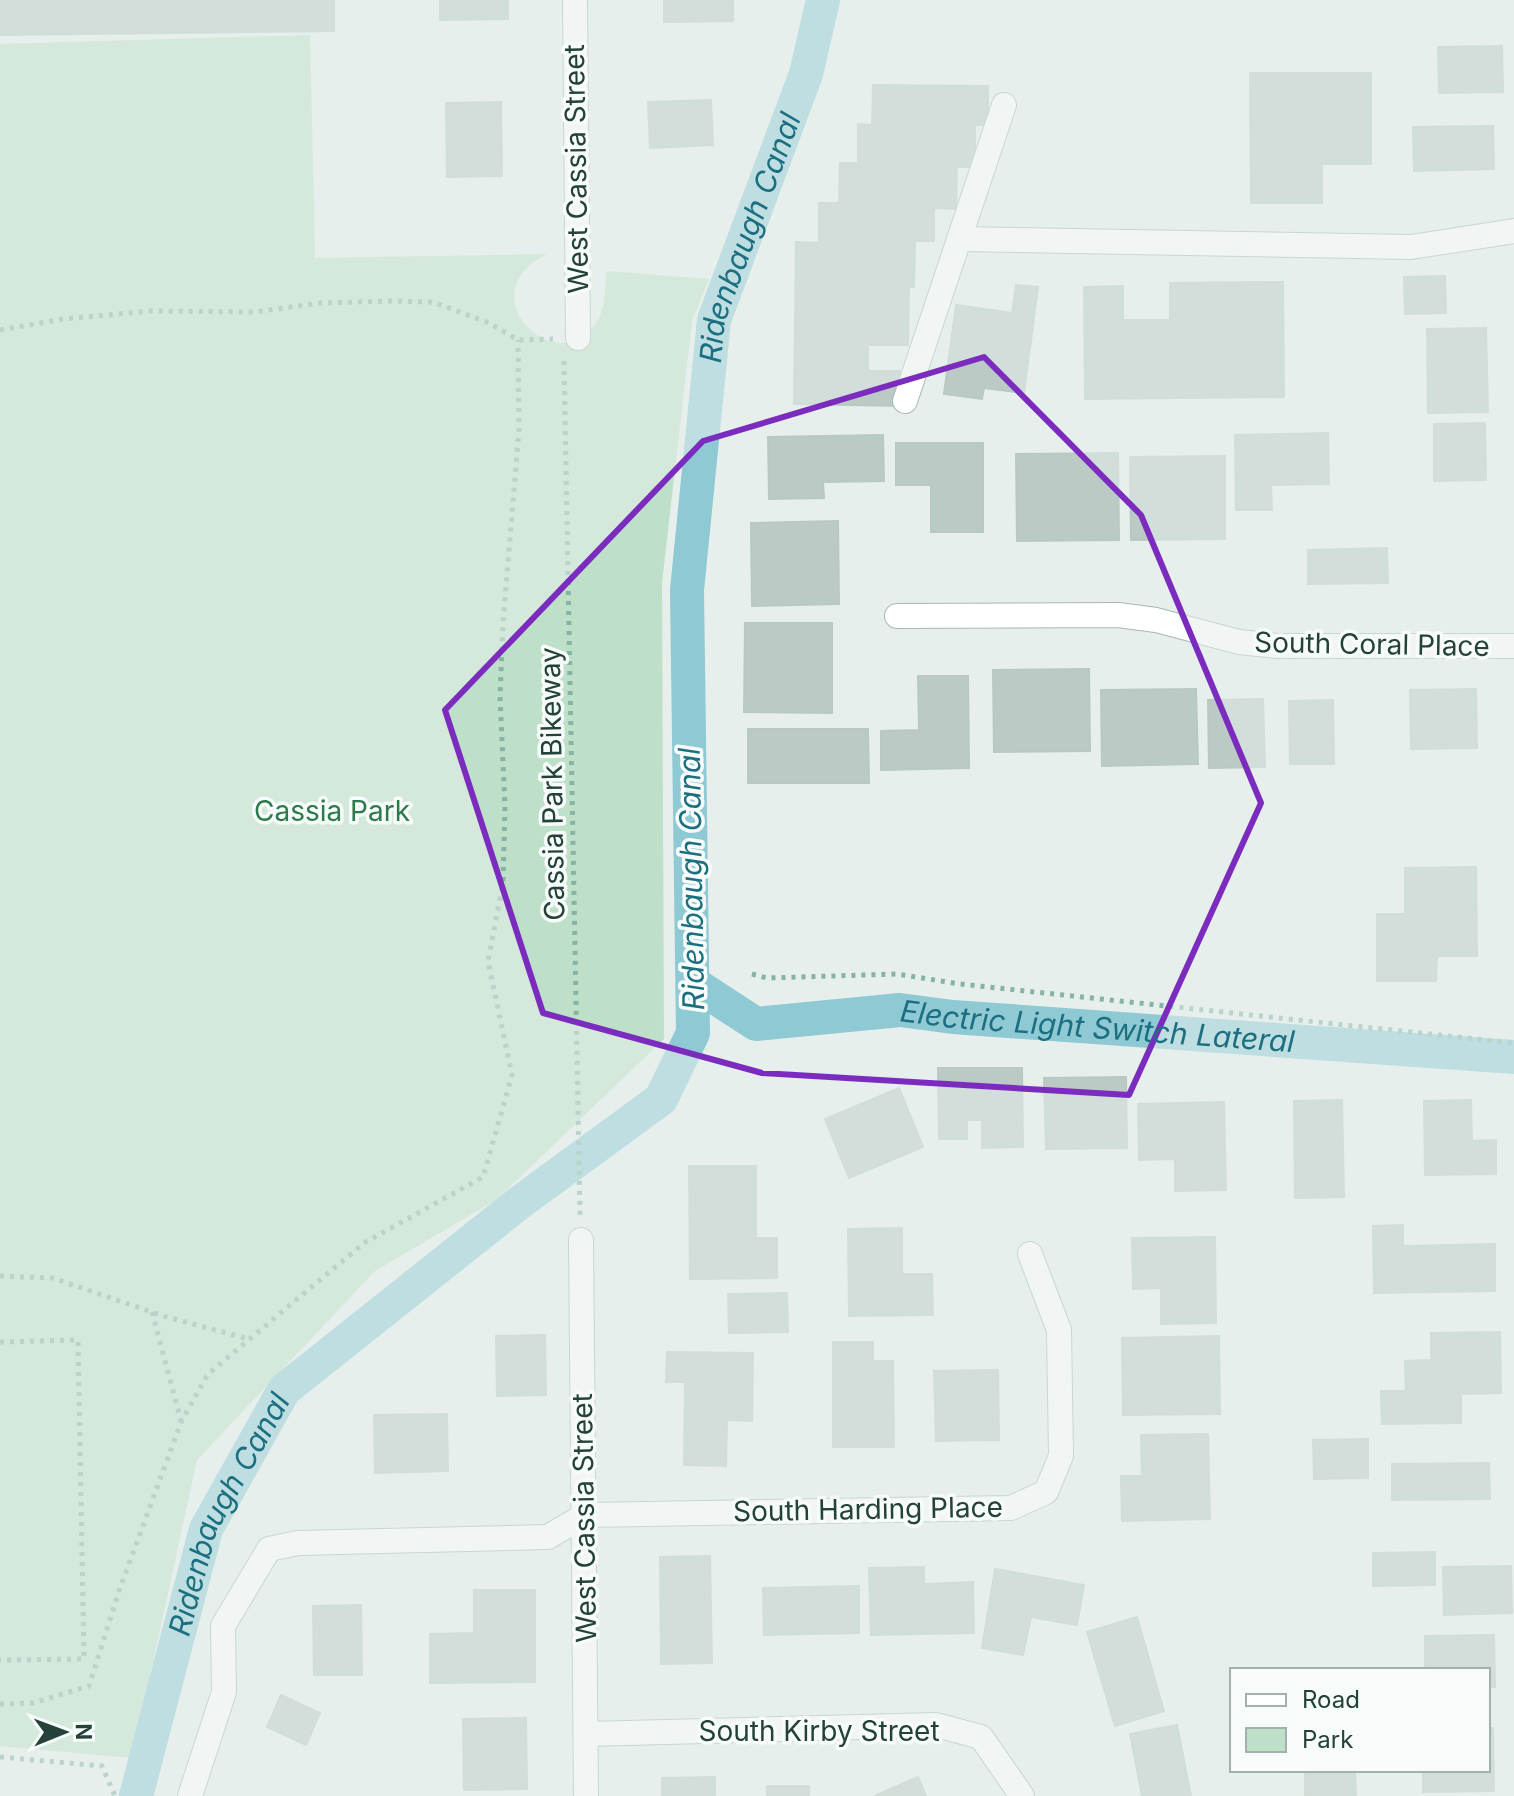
<svg xmlns="http://www.w3.org/2000/svg" width="1514" height="1796" font-family="Inter,sans-serif">
<rect width="100%" height="100%" fill="#e6efeb"/>
<path fill="#bfe0c8" d="M 310,35 L 315,258 L 547,254 C 464,295 560,385 598,320 C 606,306 604,287 607,271 L 709,279 L 692,321 L 662,583 L 664,1039 L 496,1200 L 375,1271 L 197,1460 L 132,1758 L 0,1746 L 0,44 Z"/>
<g fill="none" stroke-linecap="round" stroke-linejoin="round">
<g stroke="#8ec9d4" stroke-width="34">
<path id="s1" d="M 693,983 L 756,1024 L 900,1010 L 953,1017 L 1514,1057"/>
<path id="s2" d="M 136,1796 L 206,1529 L 284,1390 L 519,1203 L 661,1099 L 693,1033 L 687,590 L 714,320 L 806,74 L 823,0"/>
</g>
</g>
<g fill="#bbcac4" stroke="#b8c9c2" stroke-width="2">
<path d="M 0,0 L 334,0 L 334,31 L 0,35 Z"/>
<path d="M 440,0 L 508,0 L 508,19 L 440,20 Z"/>
<path d="M 664,0 L 733,0 L 733,21 L 664,22 Z"/>
<path d="M 1502,46 L 1503,92 L 1439,93 L 1438,47 Z"/>
<path d="M 1250,73 L 1371,73 L 1371,164 L 1322,164 L 1322,203 L 1251,203 Z"/>
<path d="M 873,85 L 988,86 L 988,125 L 975,125 L 975,167 L 957,167 L 956,209 L 934,208 L 934,241 L 915,241 L 914,287 L 909,287 L 908,345 L 868,345 L 868,371 L 900,371 L 900,406 L 794,404 L 796,242 L 819,243 L 819,203 L 839,203 L 840,163 L 858,163 L 858,124 L 872,125 Z"/>
<path d="M 711,100 L 713,145 L 650,148 L 648,102 Z"/>
<path d="M 501,102 L 502,176 L 447,177 L 446,103 Z"/>
<path d="M 1493,126 L 1494,169 L 1414,171 L 1413,127 Z"/>
<path d="M 1445,276 L 1446,313 L 1405,314 L 1404,277 Z"/>
<path d="M 1283,282 L 1284,397 L 1085,399 L 1084,287 L 1123,286 L 1123,320 L 1170,320 L 1170,283 Z"/>
<path d="M 1016,285 L 1038,287 L 1024,393 L 984,388 L 982,399 L 944,394 L 956,305 L 1012,313 Z"/>
<path d="M 1486,328 L 1488,412 L 1428,413 L 1427,329 Z"/>
<path d="M 1485,423 L 1486,480 L 1434,481 L 1434,424 Z"/>
<path d="M 1328,433 L 1329,484 L 1271,485 L 1272,510 L 1236,510 L 1235,435 Z"/>
<path d="M 883,435 L 884,481 L 823,482 L 824,498 L 769,499 L 768,437 Z"/>
<path d="M 896,443 L 983,443 L 983,532 L 931,532 L 931,485 L 896,485 Z"/>
<path d="M 1118,453 L 1119,540 L 1017,541 L 1016,454 Z"/>
<path d="M 1225,456 L 1225,539 L 1131,540 L 1130,457 Z"/>
<path d="M 838,521 L 839,604 L 752,606 L 751,523 Z"/>
<path d="M 1387,548 L 1388,583 L 1308,584 L 1308,550 Z"/>
<path d="M 745,623 L 832,623 L 832,713 L 744,712 Z"/>
<path d="M 1089,669 L 1090,751 L 994,752 L 993,670 Z"/>
<path d="M 918,676 L 968,676 L 969,768 L 881,770 L 881,731 L 919,730 Z"/>
<path d="M 1196,689 L 1198,764 L 1102,766 L 1101,690 Z"/>
<path d="M 1476,689 L 1477,748 L 1411,749 L 1410,690 Z"/>
<path d="M 1263,699 L 1265,767 L 1209,768 L 1208,700 Z"/>
<path d="M 1333,700 L 1334,764 L 1290,764 L 1289,701 Z"/>
<path d="M 748,729 L 868,729 L 869,783 L 748,783 Z"/>
<path d="M 1476,867 L 1477,956 L 1437,956 L 1436,981 L 1377,981 L 1377,914 L 1405,914 L 1405,868 Z"/>
<path d="M 938,1068 L 1022,1068 L 1023,1147 L 982,1148 L 982,1120 L 967,1120 L 967,1139 L 939,1139 Z"/>
<path d="M 1126,1077 L 1127,1148 L 1046,1149 L 1044,1078 Z"/>
<path d="M 899,1088 L 923,1147 L 849,1178 L 825,1119 Z"/>
<path d="M 1342,1100 L 1344,1197 L 1295,1198 L 1294,1101 Z"/>
<path d="M 1471,1100 L 1472,1141 L 1496,1140 L 1496,1174 L 1425,1175 L 1424,1101 Z"/>
<path d="M 1224,1102 L 1226,1190 L 1175,1191 L 1175,1159 L 1139,1160 L 1138,1104 Z"/>
<path d="M 689,1166 L 756,1166 L 756,1238 L 777,1238 L 777,1278 L 690,1279 Z"/>
<path d="M 1403,1225 L 1403,1246 L 1495,1244 L 1495,1291 L 1374,1293 L 1373,1226 Z"/>
<path d="M 902,1228 L 902,1274 L 932,1274 L 933,1315 L 849,1316 L 848,1229 Z"/>
<path d="M 1215,1237 L 1216,1323 L 1161,1324 L 1161,1288 L 1133,1289 L 1132,1238 Z"/>
<path d="M 787,1293 L 788,1332 L 729,1333 L 728,1294 Z"/>
<path d="M 1500,1332 L 1501,1393 L 1461,1394 L 1461,1423 L 1382,1424 L 1381,1391 L 1406,1391 L 1405,1361 L 1431,1360 L 1431,1333 Z"/>
<path d="M 545,1335 L 546,1395 L 497,1396 L 496,1336 Z"/>
<path d="M 1219,1336 L 1220,1414 L 1123,1415 L 1122,1338 Z"/>
<path d="M 833,1342 L 873,1342 L 873,1361 L 893,1361 L 894,1447 L 833,1447 Z"/>
<path d="M 667,1352 L 753,1353 L 752,1421 L 727,1420 L 726,1466 L 684,1465 L 685,1382 L 666,1382 Z"/>
<path d="M 998,1370 L 999,1440 L 936,1441 L 934,1371 Z"/>
<path d="M 447,1414 L 448,1471 L 375,1473 L 374,1415 Z"/>
<path d="M 1208,1434 L 1210,1519 L 1122,1521 L 1121,1476 L 1142,1476 L 1141,1435 Z"/>
<path d="M 1368,1439 L 1368,1478 L 1314,1479 L 1313,1440 Z"/>
<path d="M 1489,1463 L 1490,1499 L 1392,1500 L 1392,1464 Z"/>
<path d="M 1435,1552 L 1435,1585 L 1373,1586 L 1373,1553 Z"/>
<path d="M 710,1556 L 712,1663 L 661,1664 L 660,1557 Z"/>
<path d="M 1511,1566 L 1512,1613 L 1444,1615 L 1443,1567 Z"/>
<path d="M 924,1567 L 924,1584 L 973,1582 L 974,1633 L 871,1635 L 869,1568 Z"/>
<path d="M 995,1569 L 1084,1585 L 1077,1625 L 1031,1617 L 1023,1655 L 982,1648 Z"/>
<path d="M 859,1586 L 859,1633 L 764,1635 L 763,1588 Z"/>
<path d="M 474,1590 L 535,1590 L 535,1682 L 430,1683 L 430,1634 L 474,1633 Z"/>
<path d="M 361,1605 L 362,1675 L 314,1675 L 313,1606 Z"/>
<path d="M 1137,1617 L 1164,1711 L 1115,1726 L 1087,1632 Z"/>
<path d="M 1494,1635 L 1495,1687 L 1488,1687 L 1488,1670 L 1425,1670 L 1425,1636 Z"/>
<path d="M 281,1695 L 320,1713 L 306,1745 L 267,1727 Z"/>
<path d="M 526,1718 L 527,1789 L 464,1790 L 463,1719 Z"/>
<path d="M 1177,1725 L 1191,1796 L 1142,1796 L 1130,1734 Z"/>
<path d="M 1488,1728 L 1493,1728 L 1494,1791 L 1423,1792 L 1423,1770 L 1488,1770 Z"/>
<path d="M 1305,1770 L 1355,1770 L 1356,1796 L 1305,1796 Z"/>
<path d="M 715,1777 L 715,1796 L 662,1796 L 662,1778 Z"/>
<path d="M 918,1777 L 926,1796 L 874,1796 Z"/>
<rect x="767" y="1786" width="42" height="10"/>
</g>
<g fill="none" stroke-linecap="round" stroke-linejoin="round">
<defs>
<g id="minor">
<path d="M 575,0 L 578,338"/>
<path d="M 959,239 L 1411,247 L 1514,231"/>
<path d="M 905,401 L 1004,105"/>
<path d="M 897,616 L 1118,615 L 1156,620 L 1239,642 L 1277,646 L 1514,646"/>
<path d="M 581,1240 L 586,1796"/>
<path d="M 586,1734 L 936,1725 L 981,1737 L 1022,1796"/>
<path d="M 190,1796 L 224,1692 L 223,1626 L 269,1549 L 298,1543 L 548,1537 L 585,1515 L 1011,1508 L 1046,1492 L 1061,1456 L 1059,1330 L 1030,1254"/>
</g>
</defs>
<use href="#minor" stroke="#a8b8b2" stroke-width="26"/>
<g stroke="#86b3a5" stroke-width="5" stroke-dasharray="4 6" stroke-linecap="butt">
<path d="M 0,330 L 63,319 L 151,311 L 254,312 L 321,303 L 392,301 L 433,302 L 489,323 L 518,340 L 553,339"/>
<path d="M 564,361 L 580,1215"/>
<path d="M 752,974 L 767,978 L 897,974 L 960,984 L 1514,1043"/>
<path d="M 0,1276 L 53,1278 L 163,1316 L 249,1339"/>
<path d="M 152,1312 L 181,1421"/>
<path d="M 0,1342 L 78,1340 L 84,1659 L 0,1660"/>
<path d="M 0,1704 L 33,1703 L 89,1686 L 119,1591 L 181,1422 L 208,1374 L 364,1243 L 483,1177 L 512,1075 L 488,961 L 503,883 L 505,806 L 500,697 L 503,623 L 519,429 L 518,340"/>
<path d="M 0,1757 L 102,1766 L 115,1796"/>
</g>
<use href="#minor" stroke="#fff" stroke-width="24"/>
</g>
<path d="M0 0H1514V1796H0ZM 984,357 L 1141,515 L 1261,803 L 1129,1095 L 762,1073 L 543,1013 L 445,710 L 703,441 Z" fill="#e6efeb" fill-opacity=".55" fill-rule="evenodd"/>
<path fill="none" stroke="#7b2cbf" stroke-width="6" stroke-linejoin="round" d="M 984,357 L 1141,515 L 1261,803 L 1129,1095 L 762,1073 L 543,1013 L 445,710 L 703,441 Z"/>
<g text-anchor="middle" dominant-baseline="central" stroke-width="7" stroke-linejoin="round" paint-order="stroke">
<g font-size="28" fill="#24423a" stroke="#f7fbf9">
<text transform="translate(576 169) rotate(-91)">West Cassia Street</text>
<text transform="translate(1372 644) rotate(1)">South Coral Place</text>
<text transform="translate(552 784) rotate(-91)">Cassia Park Bikeway</text>
<text transform="translate(868 1509) rotate(-1)">South Harding Place</text>
<text transform="translate(584 1518) rotate(-91)">West Cassia Street</text>
<text x="819" y="1731">South Kirby Street</text>
</g>
<g font-size="28" fill="#2d7a4b" stroke="#f7fbf9">
<text x="332" y="811">Cassia Park</text>
</g>
<g font-size="30" font-style="italic" fill="#1c6f80" stroke="#f7fbf9">
<text stroke="none"><textPath href="#s2" startOffset="1788">Ridenbaugh Canal</textPath></text>
<text transform="translate(691 879) rotate(-91)">Ridenbaugh Canal</text>
<text stroke="none"><textPath href="#s1" startOffset="418">Electric Light Switch Lateral</textPath></text>
<text stroke="none"><textPath href="#s2" startOffset="298">Ridenbaugh Canal</textPath></text>
</g>
</g>
<rect x="1230" y="1668" width="260" height="104" fill="#f7fbf9" stroke="#a3b1ad" stroke-width="2"/>
<rect x="1246" y="1694" width="40" height="12" fill="#ffffff" stroke="#a3b1ad" stroke-width="2"/>
<text x="1302" y="1708" font-size="24" fill="#24423a">Road</text>
<rect x="1246" y="1728" width="40" height="24" fill="#bfe0c8" stroke="#a3b1ad" stroke-width="2"/>
<text x="1302" y="1748" font-size="24" fill="#24423a">Park</text>
<g transform="translate(64 1732) rotate(89)" stroke="#f7fbf9" stroke-width="6" paint-order="stroke">
<path d="M0-6L14 30L0 20L-14 30Z" fill="#24423a"/>
<text y="-12" font-size="22" font-weight="bold" text-anchor="middle" fill="#24423a">N</text>
</g>
</svg>
